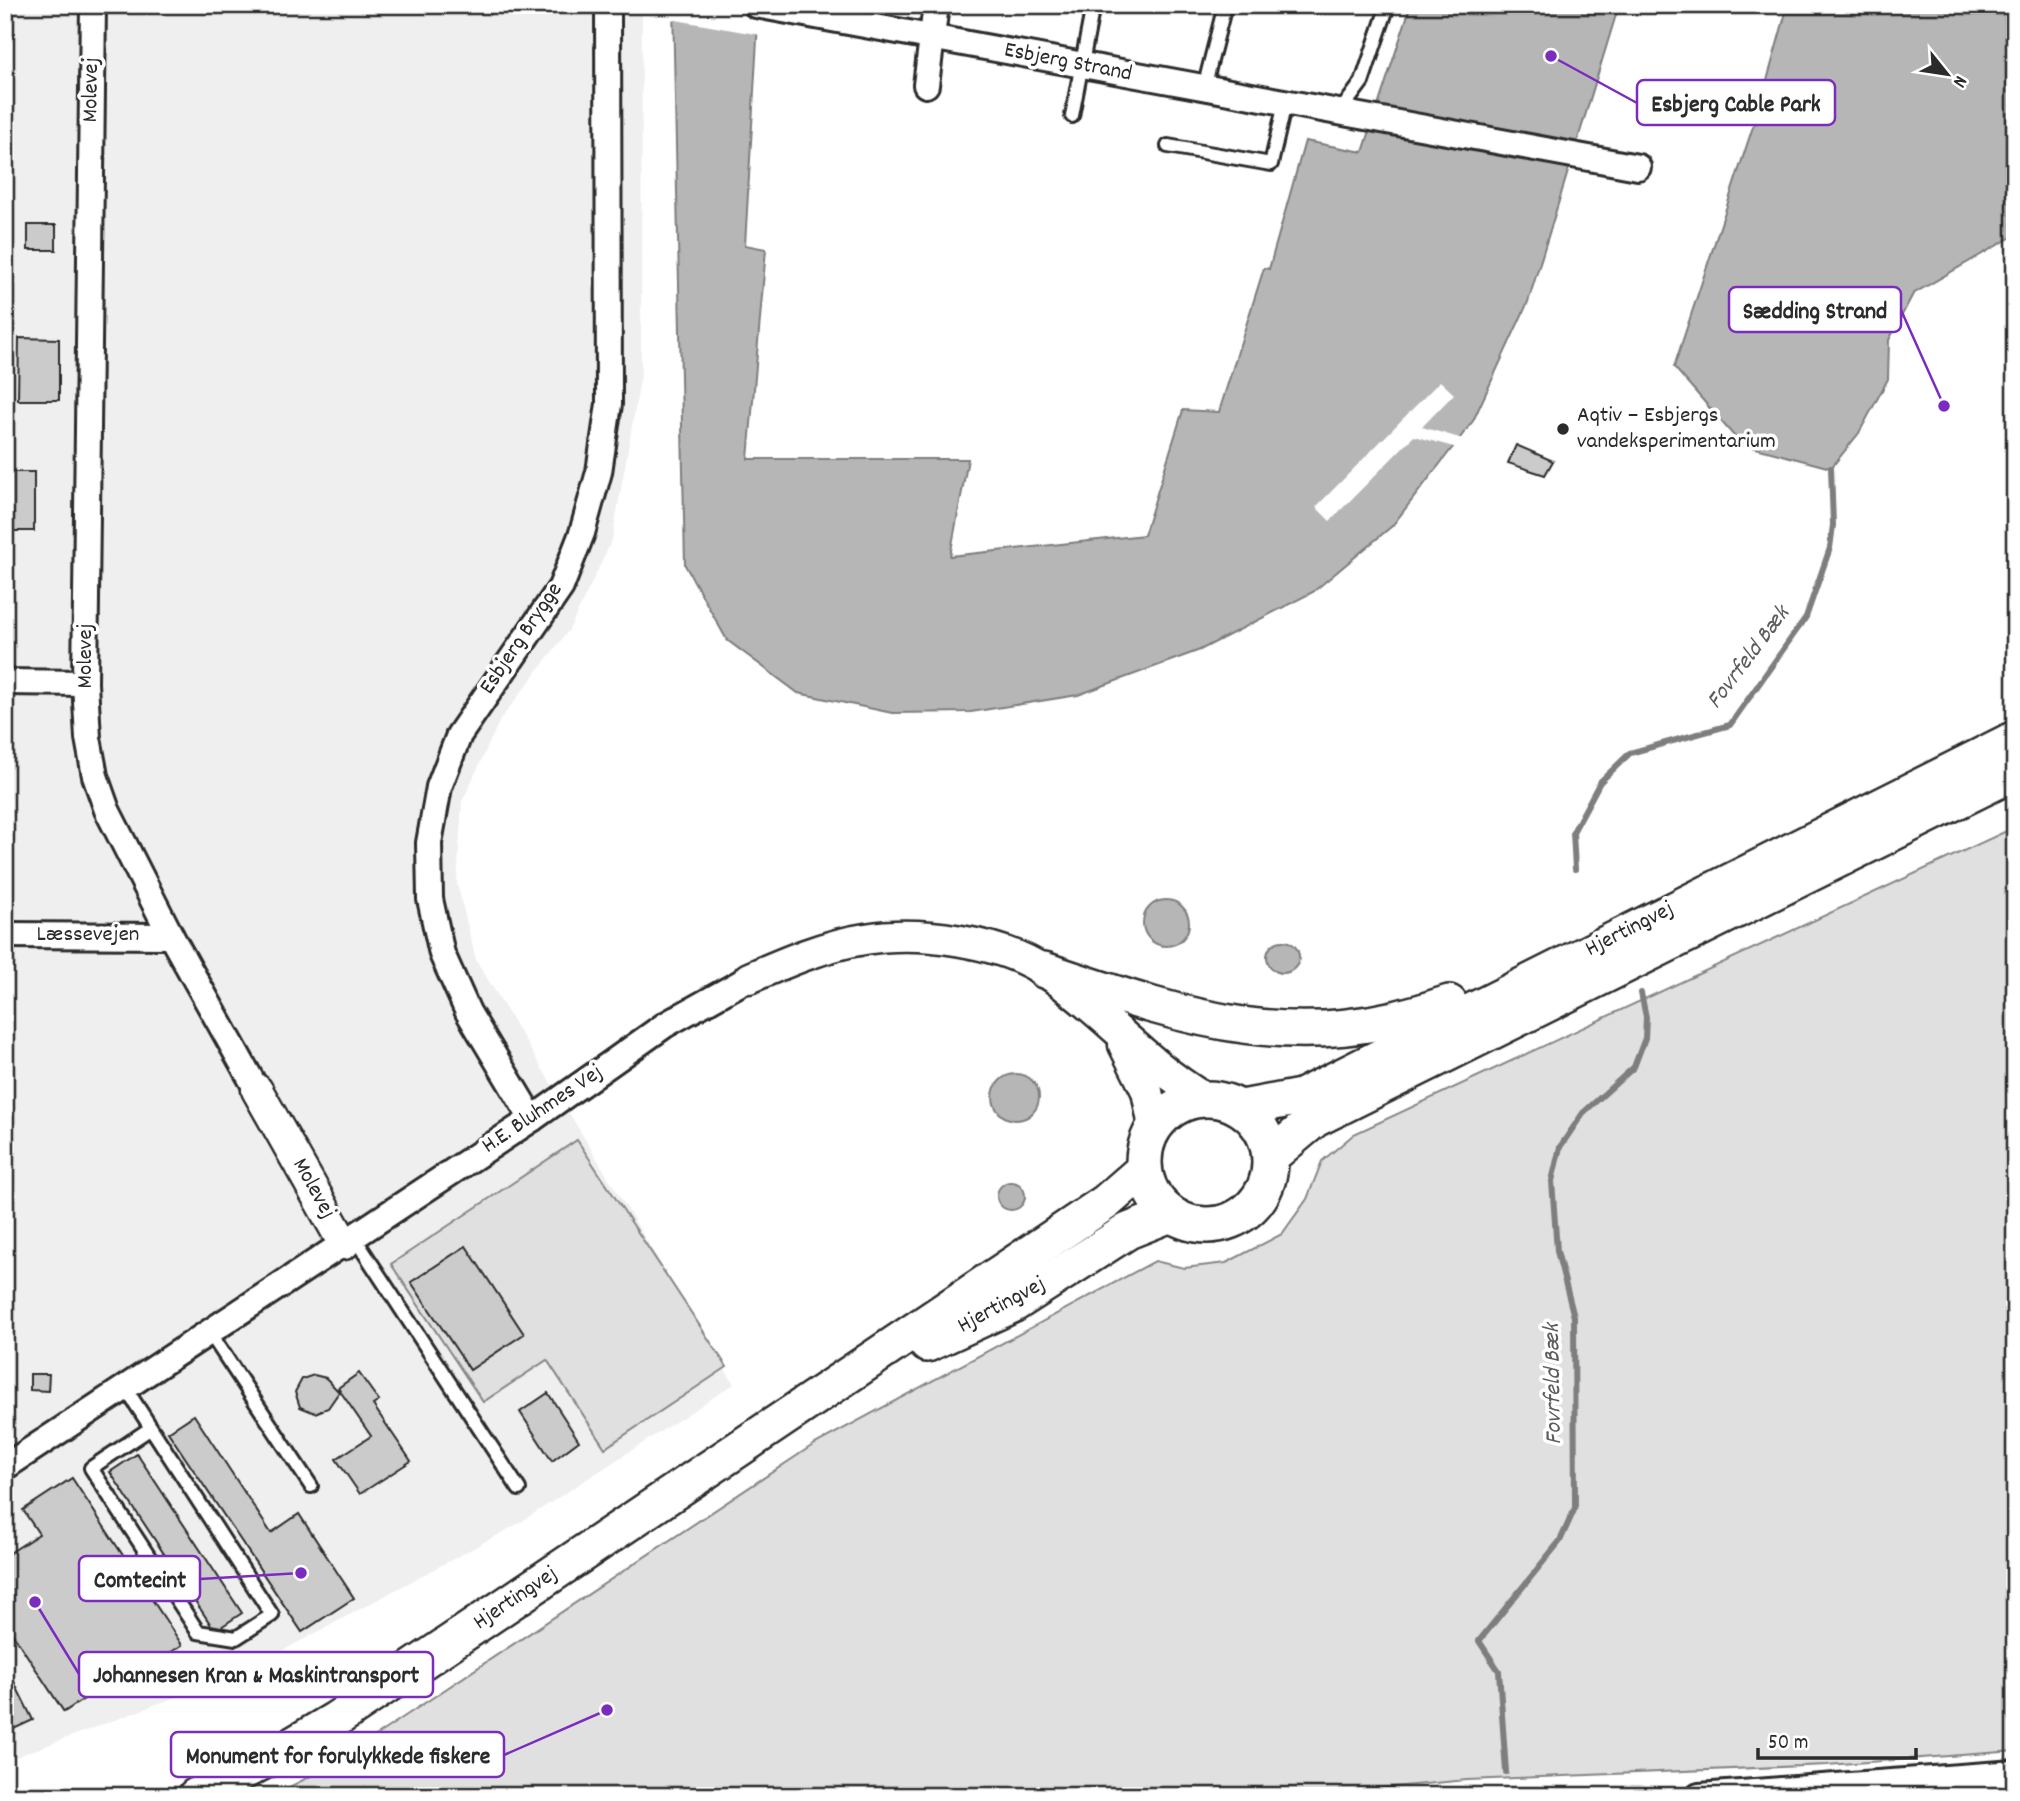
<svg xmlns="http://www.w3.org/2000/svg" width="2020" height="1801" font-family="Dekko,sans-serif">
<rect width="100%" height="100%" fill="#fff"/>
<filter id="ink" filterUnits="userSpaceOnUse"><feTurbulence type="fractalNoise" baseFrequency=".0143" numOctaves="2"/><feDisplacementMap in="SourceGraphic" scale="14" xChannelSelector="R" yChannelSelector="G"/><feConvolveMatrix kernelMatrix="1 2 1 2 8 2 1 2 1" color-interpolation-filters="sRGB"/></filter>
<g filter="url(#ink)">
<path fill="#efefef" d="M 5,5 L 642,5 L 641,375 L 612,540 L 569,630 L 500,720 L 462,802 L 457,883 L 476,960 L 734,1384 L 516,1525 L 243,1672 L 5,1761 Z"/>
<g fill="#e0e0e0" stroke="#868686" stroke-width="2">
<path d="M 2015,827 L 2015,1751 L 1827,1765 L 1467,1780 L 1297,1796 L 272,1796 L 309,1777 L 375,1736 L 813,1445 L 1155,1261 L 1184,1268 L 1226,1263 L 1282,1234 L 1307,1199 L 1322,1161 L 1354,1134 Z"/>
<path d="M 577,1140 L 727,1367 L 605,1448 L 547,1360 L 483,1402 L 391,1264 Z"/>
</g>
<g fill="#b6b6b6" stroke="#7e7e7e" stroke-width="2">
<path d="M 673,5 L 759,5 L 745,245 L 766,249 L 748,459 L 968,459 L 950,556 L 1144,535 L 1183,410 L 1219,412 L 1264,268 L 1269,269 L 1305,141 L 1363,152 L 1411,5 L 1619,5 L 1528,302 L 1473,421 L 1392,526 L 1313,592 L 1200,650 L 1078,695 L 971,712 L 892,713 L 798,693 L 727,640 L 685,565 Z"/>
<path d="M 1788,5 L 2015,5 L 2015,235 L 1913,294 L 1889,340 L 1888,379 L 1859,433 L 1831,468 L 1741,444 L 1674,367 L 1761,102 Z"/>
<circle cx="1166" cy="923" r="23"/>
<circle cx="1283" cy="957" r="16"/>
<circle cx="1016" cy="1097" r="23"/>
<circle cx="1011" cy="1196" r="14"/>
</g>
<g fill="#fff">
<path d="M 670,5 L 763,5 L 761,35 L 670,19 Z"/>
<path d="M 1440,381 L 1454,394 L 1422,427 L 1463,439 L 1457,448 L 1414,436 L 1330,521 L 1316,507 Z"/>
</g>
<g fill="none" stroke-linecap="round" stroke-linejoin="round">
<g stroke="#7e7e7e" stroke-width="6">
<path d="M 1575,869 L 1573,832 L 1600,782 L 1630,753 L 1730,725 L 1806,617 L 1830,548 L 1833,525 L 1831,468"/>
<path d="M 1506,1772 L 1499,1671 L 1479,1641 L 1560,1541 L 1575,1508 L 1574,1317 L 1557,1251 L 1552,1181 L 1560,1147 L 1583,1113 L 1634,1067 L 1645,1038 L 1646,1017 L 1641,993"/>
</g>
</g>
<g fill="#cbcbcb" stroke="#2b2b2b" stroke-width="2">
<rect x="28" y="225" width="28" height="25"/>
<path d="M 19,338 L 59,339 L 59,400 L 18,400 Z"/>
<path d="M 1516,445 L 1553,461 L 1545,475 L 1508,463 Z"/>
<rect x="5" y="472" width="29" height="59"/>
<path d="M 466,1246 L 524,1334 L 470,1370 L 411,1282 Z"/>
<path d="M 359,1373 L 379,1401 L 373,1405 L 411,1461 L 360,1494 L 336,1459 L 371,1436 L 338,1388 Z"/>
<path d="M 30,1374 L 49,1374 L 48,1391 L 30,1390 Z"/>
<path d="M 314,1375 L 326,1378 L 339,1392 L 328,1408 L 315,1413 L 300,1407 L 295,1392 L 302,1379 Z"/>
<path d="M 548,1393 L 579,1441 L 552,1461 L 520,1412 Z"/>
<path d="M 194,1415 L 271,1533 L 299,1514 L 354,1598 L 302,1632 L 168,1432 Z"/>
<path d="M 137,1454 L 242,1613 L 221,1627 L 211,1625 L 110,1472 Z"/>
<path d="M 72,1478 L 182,1645 L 133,1677 L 128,1670 L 64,1712 L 5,1622 L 5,1556 L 39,1534 L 23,1510 Z"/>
<path d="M 5,1664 L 33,1720 L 5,1733 Z"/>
</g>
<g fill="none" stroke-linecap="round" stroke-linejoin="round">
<defs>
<g id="service">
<path d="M 1204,88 L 1225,5"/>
<path d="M 1339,113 L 1362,82 L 1388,5"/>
<path d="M 1072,116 L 1093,5"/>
<path d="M 1168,146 L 1271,164 L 1285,103"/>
<path d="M 354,1237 L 519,1489"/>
<path d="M 210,1333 L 311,1486"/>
<path d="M 126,1389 L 272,1615 L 236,1638 L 198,1632 L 91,1468 L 151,1428"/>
</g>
<g id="minor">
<path d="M 93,5 L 85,683 L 88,738 L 95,776 L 107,810 L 171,936 L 257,1090"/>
<path d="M 756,5 L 1638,167"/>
<path d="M 926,85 L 936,5"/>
<path d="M 5,682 L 85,683"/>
<path d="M 5,935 L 171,936"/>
<path d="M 532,1119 L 468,1012 L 442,954 L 430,899 L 429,843 L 439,787 L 459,735 L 561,587 L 582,533 L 599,472 L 609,404 L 608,5"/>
<path d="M 5,1467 L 532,1119 L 665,1025 L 749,978"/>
<path d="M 1699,1796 L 2015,1773"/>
</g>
<g id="tertiary">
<path d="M 749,978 C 786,962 825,945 865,939 C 918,930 1001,941 1046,972 C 1102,1010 1145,1063 1204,1098"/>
<path d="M 1124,1045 L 1147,1091 L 1154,1127"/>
<path d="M 257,1090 L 344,1244"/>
</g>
<g id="secondary">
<path d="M 1044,970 C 1189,1019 1297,1057 1449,1003"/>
<circle cx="1207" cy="1162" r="63"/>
<path d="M 1242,1108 L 1301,1097 L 2015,739"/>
<path d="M 1271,1156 L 1315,1119 L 2015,772"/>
<path d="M 927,1344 L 1014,1304 L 1128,1231 L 1171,1214"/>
<path d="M 196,1796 L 281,1752 L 335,1720 L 1106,1202 L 1144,1169"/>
</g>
</defs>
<use href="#service" stroke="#2b2b2b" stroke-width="18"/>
<use href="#minor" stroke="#2b2b2b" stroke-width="30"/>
<use href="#tertiary" stroke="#2b2b2b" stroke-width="35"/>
<use href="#secondary" stroke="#2b2b2b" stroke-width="40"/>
<use href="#service" stroke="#fff" stroke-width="12"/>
<use href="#minor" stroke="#fff" stroke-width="24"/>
<use href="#tertiary" stroke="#fff" stroke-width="30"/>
<use href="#secondary" stroke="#fff" stroke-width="35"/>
</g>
</g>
<circle fill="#2b2b2b" stroke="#fff" stroke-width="2.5" cx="1563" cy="429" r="7"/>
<g text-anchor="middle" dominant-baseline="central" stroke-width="7" stroke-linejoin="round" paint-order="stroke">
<g font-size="23" fill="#2b2b2b" stroke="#fff">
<text transform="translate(1068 63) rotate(11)">Esbjerg Strand</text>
<text transform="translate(92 90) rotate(-89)">Molevej</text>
<text transform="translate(522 639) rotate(-56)">Esbjerg Brygge</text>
<text transform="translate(86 656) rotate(-90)">Molevej</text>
<text transform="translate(1630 930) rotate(-27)">Hjertingvej</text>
<text x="88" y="935">Læssevejen</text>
<text transform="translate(543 1110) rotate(-34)">H.E. Bluhmes Vej</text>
<text transform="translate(313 1189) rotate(61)">Molevej</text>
<text transform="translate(1002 1306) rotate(-28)">Hjertingvej</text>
<text transform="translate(516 1599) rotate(-34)">Hjertingvej</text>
</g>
<g font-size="23" fill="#2b2b2b" stroke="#fff" text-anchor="start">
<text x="1577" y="416">Aqtiv – Esbjergs<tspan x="1577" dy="26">vandeksperimentarium</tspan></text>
</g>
<g font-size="24" font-style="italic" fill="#5c5c5c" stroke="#fff">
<text transform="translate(1749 658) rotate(-53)">Fovrfeld Bæk</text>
<text transform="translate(1554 1384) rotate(-91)">Fovrfeld Bæk</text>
</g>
</g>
<path fill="none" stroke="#7b2cbf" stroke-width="2.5" d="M1551 56L1637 103M1944 406L1901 310M301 1573L200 1579M35 1602L79 1674M607 1710L504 1755"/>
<g fill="#7b2cbf" stroke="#fff" stroke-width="2.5">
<circle cx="1551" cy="56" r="7"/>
<circle cx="1944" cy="406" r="7"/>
<circle cx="301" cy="1573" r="7"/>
<circle cx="35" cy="1602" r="7"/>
<circle cx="607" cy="1710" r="7"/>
</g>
<g fill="#fff" stroke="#7b2cbf" stroke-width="2.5">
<rect x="1637" y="80" width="198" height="45" rx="7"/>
<rect x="1729" y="287" width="172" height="45" rx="7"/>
<rect x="79" y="1556" width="121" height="45" rx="7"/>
<rect x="79" y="1652" width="354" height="45" rx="7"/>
<rect x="171" y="1732" width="333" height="45" rx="7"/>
</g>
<g font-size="24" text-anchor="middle" font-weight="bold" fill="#2b2b2b">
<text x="1736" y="111">Esbjerg Cable Park</text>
<text x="1815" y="318">Sædding Strand</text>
<text x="140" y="1587">Comtecint</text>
<text x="256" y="1682">Johannesen Kran &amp; Maskintransport</text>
<text x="338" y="1763">Monument for forulykkede fiskere</text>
</g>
<rect width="2020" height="1801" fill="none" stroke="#fff" stroke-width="28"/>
<rect x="14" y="14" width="1992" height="1773" fill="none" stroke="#2b2b2b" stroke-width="2.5" filter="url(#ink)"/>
<g transform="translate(1947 74) rotate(120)" stroke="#ffffff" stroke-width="5" paint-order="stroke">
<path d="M0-5L12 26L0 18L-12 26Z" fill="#2b2b2b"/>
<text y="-10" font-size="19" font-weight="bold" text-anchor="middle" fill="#2b2b2b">N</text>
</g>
<path d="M1758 1748v10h158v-10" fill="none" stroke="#2b2b2b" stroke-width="3.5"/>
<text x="1768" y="1748" font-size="21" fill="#2b2b2b" stroke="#ffffff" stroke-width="5" paint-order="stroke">50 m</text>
</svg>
